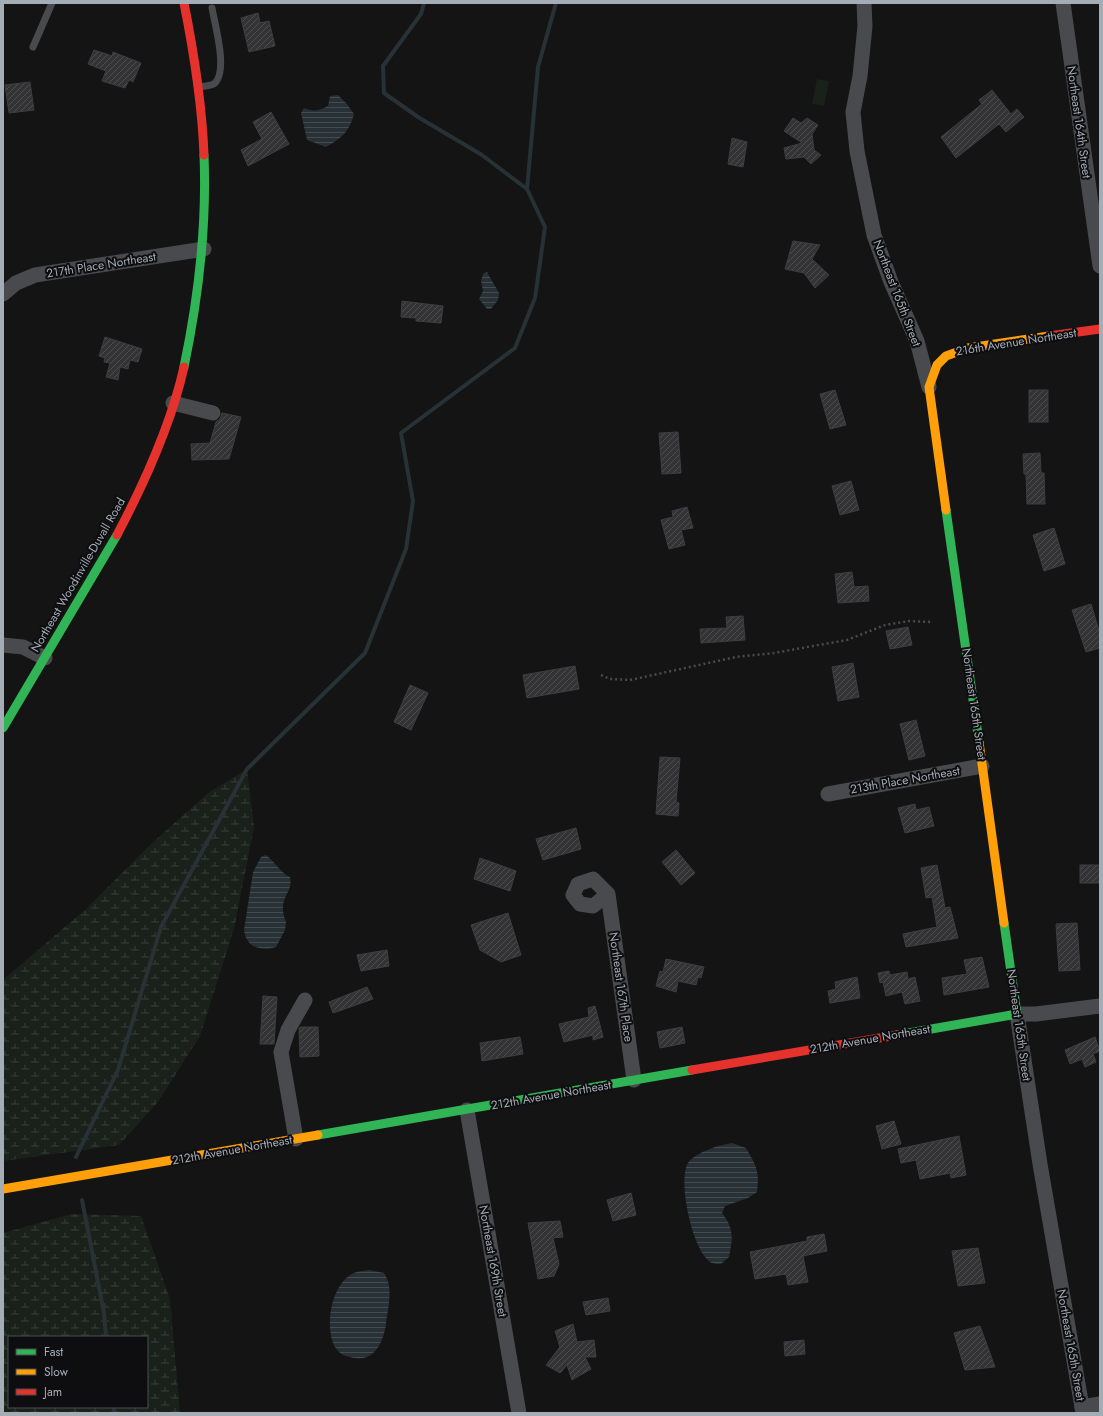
<svg xmlns="http://www.w3.org/2000/svg" width="1103" height="1416" font-family="Jost,sans-serif">
<defs>
<pattern id="wetland-marsh" width="20" height="14" patternUnits="userSpaceOnUse"><rect width="20" height="14" fill="#1a211a"/><path d="M1 5h8M5 5V1M11 12h8M15 12V8" fill="none" stroke="#383f39"/></pattern>
<pattern id="water-rules" width="6" height="5" patternUnits="userSpaceOnUse"><rect width="6" height="5" fill="#273136"/><path d="M0 2.5h6" fill="none" stroke="#434c51"/></pattern>
<pattern id="building-hatch" width="6" height="6" patternUnits="userSpaceOnUse"><rect width="6" height="6" fill="#333335"/><path d="M-1 1l2-2M0 6l6-6M5 7l2-2" fill="none" stroke="#4e4e50"/></pattern>
</defs>
<rect width="100%" height="100%" fill="#141414"/>
<g fill="url(#wetland-marsh)" fill-rule="evenodd">
<path d="M 247,769 L 254,827 L 234,929 L 200,1036 L 158,1102 L 119,1145 L 3,1161 L 3,980 L 86,909 L 150,845 L 208,793 Z"/>
<path d="M 71,1214 L 141,1216 L 170,1299 L 180,1413 L 3,1413 L 3,1233 ZM 9,1337 L 147,1337 L 147,1407 L 9,1407 Z"/>
</g>
<path fill="#1a211a" d="M 817,79 L 829,81 L 824,106 L 812,104 Z"/>
<g fill="url(#water-rules)">
<path d="M 338,95 L 347,104 L 354,114 C 349,132 342,138 326,147 L 307,140 L 301,113 L 304,108 C 313,112 319,111 328,106 L 330,96 Z"/>
<path d="M 487,272 L 499,293 L 498,300 L 491,309 L 487,309 L 479,299 L 483,291 L 481,281 L 483,274 Z"/>
<path d="M 266,855 C 275,862 280,872 290,877 C 294,894 276,897 286,922 L 285,930 L 276,947 C 260,952 246,947 244,930 L 253,872 L 261,857 Z"/>
<path d="M 732,1143 L 746,1148 C 756,1165 760,1172 757,1192 L 748,1198 L 725,1206 L 722,1213 C 734,1228 733,1239 729,1257 L 721,1264 C 719,1264 714,1264 712,1263 C 693,1254 677,1180 688,1163 C 696,1152 719,1145 732,1143 Z"/>
<path d="M 369,1270 L 384,1273 C 394,1288 388,1307 386,1324 C 383,1344 373,1364 350,1357 C 343,1356 339,1353 335,1347 C 324,1327 331,1283 354,1273 C 358,1271 364,1271 369,1270 Z"/>
</g>
<g fill="none" stroke-linecap="round" stroke-linejoin="round">
<g stroke="#273136" stroke-width="4">
<path d="M 424,3 L 421,14 L 383,66 L 384,93 L 418,117 L 482,155 L 527,189"/>
<path d="M 76,1157 L 118,1070 L 161,927 L 247,769 L 365,653 L 406,549 L 413,501 L 401,433 L 515,348 L 535,298 L 545,227 L 527,189 L 538,67 L 556,3"/>
<path d="M 82,1200 L 104,1313 L 106,1337"/>
<path d="M 114,1407 L 114,1413"/>
</g>
</g>
<g fill="url(#building-hatch)" stroke="#3c3e40">
<path d="M 258,13 L 260,23 L 269,21 L 275,46 L 249,52 L 241,18 Z"/>
<path d="M 94,50 L 112,56 L 113,52 L 141,63 L 133,82 L 129,80 L 125,88 L 102,81 L 106,71 L 88,64 Z"/>
<path d="M 30,82 L 34,110 L 9,113 L 5,85 Z"/>
<path d="M 992,90 L 1011,114 L 1017,109 L 1024,117 L 1006,132 L 999,124 L 956,158 L 941,137 L 982,104 L 979,100 Z"/>
<path d="M 271,112 L 289,144 L 248,166 L 241,150 L 262,139 L 253,122 Z"/>
<path d="M 793,118 L 801,123 L 807,118 L 818,125 L 812,134 L 814,150 L 821,155 L 811,164 L 804,157 L 786,159 L 784,148 L 802,143 L 784,131 Z"/>
<path d="M 732,138 L 747,142 L 743,167 L 728,164 Z"/>
<path d="M 793,241 L 820,245 L 812,259 L 829,275 L 815,288 L 804,273 L 785,269 Z"/>
<path d="M 402,301 L 443,306 L 441,323 L 416,321 L 416,318 L 401,317 Z"/>
<path d="M 105,337 L 142,349 L 138,362 L 130,360 L 128,369 L 120,367 L 118,380 L 106,377 L 110,363 L 104,362 L 105,358 L 99,356 Z"/>
<path d="M 835,390 L 846,425 L 830,429 L 820,394 Z"/>
<rect x="1029" y="390" width="19" height="32"/>
<path d="M 222,413 L 241,417 L 229,459 L 192,460 L 191,444 L 210,443 L 216,422 L 220,419 Z"/>
<path d="M 678,432 L 681,473 L 662,474 L 659,433 Z"/>
<path d="M 1040,453 L 1041,473 L 1044,473 L 1045,504 L 1027,504 L 1026,474 L 1024,474 L 1023,454 Z"/>
<path d="M 851,481 L 859,510 L 840,515 L 832,486 Z"/>
<path d="M 687,507 L 693,528 L 681,530 L 685,545 L 669,549 L 661,520 L 673,517 L 672,511 Z"/>
<path d="M 1054,528 L 1065,564 L 1044,571 L 1033,535 Z"/>
<path d="M 852,572 L 854,587 L 868,586 L 869,601 L 838,603 L 835,574 Z"/>
<path d="M 1091,604 L 1100,634 L 1100,648 L 1086,652 L 1072,610 Z"/>
<path d="M 743,616 L 745,640 L 701,643 L 700,629 L 727,628 L 726,617 Z"/>
<path d="M 908,627 L 912,645 L 890,649 L 886,631 Z"/>
<path d="M 853,663 L 859,697 L 838,701 L 832,667 Z"/>
<path d="M 575,666 L 579,689 L 527,698 L 523,675 Z"/>
<path d="M 410,685 L 428,693 L 411,730 L 394,722 Z"/>
<path d="M 916,720 L 925,756 L 909,760 L 900,724 Z"/>
<path d="M 660,757 L 680,758 L 676,802 L 679,803 L 678,816 L 656,814 Z"/>
<path d="M 915,804 L 916,810 L 929,807 L 934,826 L 905,833 L 898,808 Z"/>
<path d="M 576,828 L 581,849 L 543,860 L 536,839 Z"/>
<path d="M 676,850 L 695,873 L 681,885 L 662,862 Z"/>
<path d="M 480,858 L 516,871 L 510,891 L 474,879 Z"/>
<path d="M 937,865 L 945,908 L 950,907 L 958,938 L 906,947 L 903,934 L 937,927 L 932,897 L 926,898 L 921,868 Z"/>
<rect x="1080" y="865" width="20" height="18"/>
<path d="M 508,913 L 521,955 L 501,962 L 480,950 L 471,925 Z"/>
<path d="M 1077,923 L 1080,970 L 1059,971 L 1056,924 Z"/>
<path d="M 387,950 L 389,966 L 361,971 L 357,955 Z"/>
<path d="M 982,957 L 989,987 L 944,995 L 942,978 L 967,974 L 964,960 Z"/>
<path d="M 666,959 L 704,967 L 701,978 L 698,977 L 696,985 L 678,981 L 676,992 L 656,986 L 660,971 L 663,972 Z"/>
<path d="M 889,971 L 890,975 L 907,972 L 908,979 L 915,977 L 920,1001 L 905,1004 L 902,992 L 886,996 L 883,982 L 880,983 L 878,973 Z"/>
<path d="M 857,977 L 860,998 L 830,1003 L 828,991 L 836,989 L 835,982 Z"/>
<path d="M 367,987 L 373,999 L 333,1013 L 329,1002 Z"/>
<path d="M 263,996 L 277,997 L 274,1044 L 260,1044 Z"/>
<path d="M 595,1006 L 603,1037 L 593,1040 L 593,1035 L 564,1042 L 559,1024 L 589,1017 L 588,1008 Z"/>
<path d="M 300,1027 L 318,1027 L 319,1056 L 300,1057 L 299,1029 Z"/>
<path d="M 682,1027 L 685,1043 L 660,1048 L 657,1032 Z"/>
<path d="M 520,1037 L 523,1054 L 482,1061 L 480,1043 Z"/>
<path d="M 1095,1037 L 1100,1051 L 1093,1054 L 1096,1062 L 1085,1067 L 1082,1059 L 1070,1064 L 1065,1050 Z"/>
<path d="M 894,1121 L 901,1144 L 882,1149 L 876,1126 Z"/>
<path d="M 959,1136 L 966,1175 L 951,1178 L 950,1173 L 920,1179 L 916,1160 L 901,1163 L 898,1149 Z"/>
<path d="M 631,1193 L 636,1215 L 613,1221 L 607,1200 Z"/>
<path d="M 560,1221 L 563,1237 L 553,1238 L 559,1264 L 554,1276 L 538,1279 L 528,1223 Z"/>
<path d="M 824,1234 L 827,1251 L 803,1256 L 808,1282 L 788,1285 L 786,1274 L 755,1279 L 750,1252 L 807,1241 L 807,1237 Z"/>
<path d="M 978,1248 L 985,1283 L 958,1286 L 952,1251 Z"/>
<path d="M 608,1298 L 610,1311 L 586,1315 L 583,1302 Z"/>
<path d="M 573,1324 L 577,1342 L 594,1340 L 596,1357 L 585,1357 L 591,1369 L 572,1380 L 567,1365 L 560,1373 L 546,1365 L 560,1347 L 555,1331 Z"/>
<path d="M 980,1326 L 995,1367 L 965,1370 L 954,1333 Z"/>
<path d="M 804,1340 L 805,1354 L 785,1356 L 784,1342 Z"/>
</g>
<g fill="none" stroke-linecap="round" stroke-linejoin="round">
<path stroke="#4a4b4f" stroke-width="2.5" stroke-dasharray="2 3" stroke-linecap="butt" d="M 601,675 L 610,679 L 630,680 L 736,657 L 774,653 L 847,640 L 885,625 L 909,621 L 931,622"/>
<g stroke="#484a4d" stroke-width="7">
<path d="M 33,47 L 52,3"/>
<path d="M 200,87 C 205,86 212,86 215,83 C 228,70 215,25 212,8"/>
</g>
<g stroke="#484a4d" stroke-width="15">
<path d="M 864,3 L 865,26 L 860,76 L 853,112 L 857,151 L 874,235 L 891,282 L 917,341 L 929,387"/>
<path d="M 1063,3 L 1100,266"/>
<path d="M 3,294 L 16,283 L 35,275 L 204,249"/>
<path d="M 173,403 L 213,413"/>
<path d="M 3,645 L 23,647 L 45,658"/>
<path d="M 828,794 L 982,766"/>
<path d="M 608,894 L 593,906 L 580,904 L 573,895 L 578,884 L 593,879 L 608,894 L 634,1080"/>
<path d="M 467,1110 L 519,1413"/>
<path d="M 296,1139 L 281,1052 L 288,1030 L 305,1000"/>
<path d="M 1082,1407 L 1100,1404"/>
<path d="M 1083,1413 L 1040,1164 L 1017,1014 L 1036,1014 L 1100,1006"/>
</g>
<g stroke="#30b455" stroke-width="9">
<path d="M 184,367 C 199,295 207,228 204,155"/>
<path d="M 946,510 L 979,742"/>
<path d="M 3,728 L 117,535"/>
<path d="M 897,1035 L 1017,1014 L 1004,923"/>
<path d="M 318,1135 L 692,1070"/>
</g>
<g stroke="#ff9f0a" stroke-width="9">
<path d="M 946,510 L 929,387 L 937,365 L 946,356 L 968,348 L 1049,336"/>
<path d="M 979,742 L 1004,923"/>
<path d="M 3,1189 L 318,1135"/>
</g>
<g stroke="#e5322d" stroke-width="9">
<path d="M 184,3 C 194,53 202,103 204,155"/>
<path d="M 1049,336 L 1100,329"/>
<path d="M 117,535 C 145,482 171,425 184,367"/>
<path d="M 692,1070 L 897,1035"/>
</g>
</g>
<g text-anchor="middle" dominant-baseline="central" stroke-width="4" stroke-linejoin="round" paint-order="stroke">
<g font-size="12" fill="#a4acb6" stroke="#0e0e10">
<text transform="translate(1079 122) rotate(82)">Northeast 164th Street</text>
<text transform="translate(101 265) rotate(-9)">217th Place Northeast</text>
<text transform="translate(897 293) rotate(69)">Northeast 165th Street</text>
<text transform="translate(1016 342) rotate(-9)">216th Avenue Northeast</text>
<text transform="translate(78 575) rotate(-60)">Northeast Woodinville-Duvall Road</text>
<text transform="translate(974 704) rotate(82)">Northeast 165th Street</text>
<text transform="translate(905 780) rotate(-10)">213th Place Northeast</text>
<text transform="translate(621 987) rotate(82)">Northeast 167th Place</text>
<text transform="translate(1019 1025) rotate(82)">Northeast 165th Street</text>
<text transform="translate(870 1039) rotate(-10)">212th Avenue Northeast</text>
<text transform="translate(551 1095) rotate(-10)">212th Avenue Northeast</text>
<text transform="translate(232 1150) rotate(-10)">212th Avenue Northeast</text>
<text transform="translate(493 1261) rotate(80)">Northeast 169th Street</text>
<text transform="translate(1071 1345) rotate(80)">Northeast 165th Street</text>
</g>
</g>
<rect width="1103" height="1416" fill="none" stroke="#a4acb6" stroke-width="8"/>
<rect x="8" y="1336" width="140" height="72" fill="#0e0e10" stroke="#4a4d52"/>
<rect x="16" y="1349" width="20" height="6" fill="#30b455" stroke="#4a4d52"/>
<text x="44" y="1356" font-size="12" fill="#a4acb6">Fast</text>
<rect x="16" y="1369" width="20" height="6" fill="#ff9f0a" stroke="#4a4d52"/>
<text x="44" y="1376" font-size="12" fill="#a4acb6">Slow</text>
<rect x="16" y="1389" width="20" height="6" fill="#e5322d" stroke="#4a4d52"/>
<text x="44" y="1396" font-size="12" fill="#a4acb6">Jam</text>
</svg>
